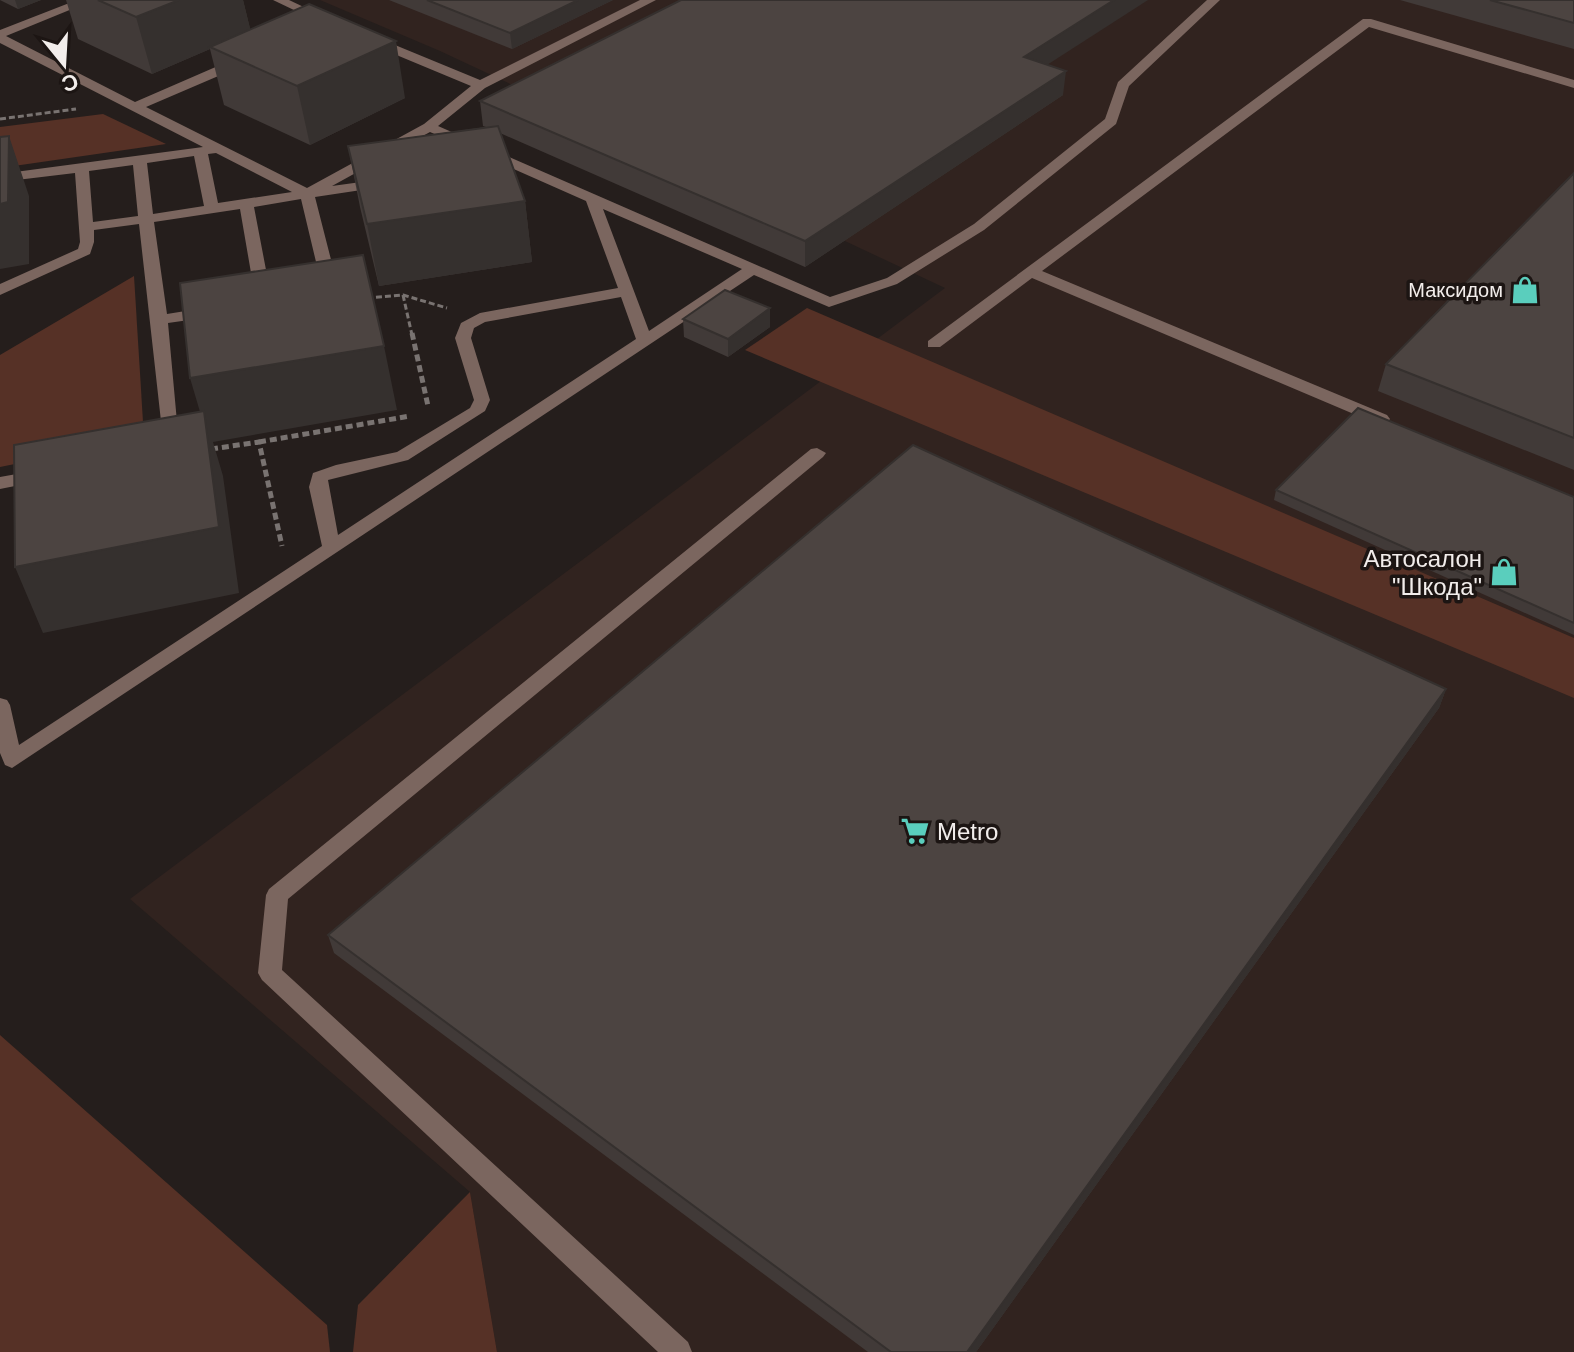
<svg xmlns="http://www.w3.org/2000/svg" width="1574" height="1352" font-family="Arial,sans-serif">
<rect width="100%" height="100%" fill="#251e1c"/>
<path fill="#31231f" d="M 320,0 L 1574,0 L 1574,1352 L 497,1352 L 470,1192 L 130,899 L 945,288 L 440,51 Z"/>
<g fill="#563126">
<path d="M 103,114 L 166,144 L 0,168 L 0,127 Z"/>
<path d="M 134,276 L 144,438 L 0,467 L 0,355 Z"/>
<path d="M 807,308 L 1574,638 L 1574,698 L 745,350 Z"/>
<path d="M 0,1035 L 327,1325 L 330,1352 L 0,1352 Z"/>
<path d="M 470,1192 L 497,1352 L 353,1352 L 358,1305 Z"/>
</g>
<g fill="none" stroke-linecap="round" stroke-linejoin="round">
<g stroke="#797371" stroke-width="3" stroke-dasharray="6 3" stroke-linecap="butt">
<path d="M 0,119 L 76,109"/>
<path d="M 403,295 L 412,335"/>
<path d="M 367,298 L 403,295 L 447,308"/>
</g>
<g stroke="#797371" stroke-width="5" stroke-dasharray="7 4" stroke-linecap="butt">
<path d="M 412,333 L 428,406"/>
<path d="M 259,442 L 410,416"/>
<path d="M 211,449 L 259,442 L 282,546"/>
</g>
<g fill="#7b665f" fill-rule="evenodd">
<path d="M 77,0 L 94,0 L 6,36 L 135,102 L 234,59 L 244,59 L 244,65 L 146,107 L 307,188 L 424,124 L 471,86 L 370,44 L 370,38 L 378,38 L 480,80 L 640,0 L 656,0 L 485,88 L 438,126 L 830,297 L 887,278 L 974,224 L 1105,119 L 1118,82 L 1207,0 L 1220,0 L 1129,86 L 1116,124 L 984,230 L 897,284 L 829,307 L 754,275 L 12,768 L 5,765 L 0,753 L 0,698 L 7,700 L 10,705 L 19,745 L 322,546 L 309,487 L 313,473 L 336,465 L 397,452 L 470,408 L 474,400 L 455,338 L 461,323 L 480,313 L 618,288 L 586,201 L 430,132 L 332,186 L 383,179 L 390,183 L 388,186 L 315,197 L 338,287 L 335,290 L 325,290 L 322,287 L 301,199 L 254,207 L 271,296 L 263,301 L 255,296 L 240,209 L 154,222 L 167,314 L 210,307 L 218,312 L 210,317 L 168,323 L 179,444 L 176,448 L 164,448 L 139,224 L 94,230 L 94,242 L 90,254 L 0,295 L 0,284 L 78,249 L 80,242 L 75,173 L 0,182 L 0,174 L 203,147 L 0,43 L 0,30 ZM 216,153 L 292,192 L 218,203 L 208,154 ZM 194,156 L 204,206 L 153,214 L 147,163 ZM 133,165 L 138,216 L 93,222 L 89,171 ZM 603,209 L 742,269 L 649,331 ZM 621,297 L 636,339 L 338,535 L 328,480 L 408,460 L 485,411 L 490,400 L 471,338 L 474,328 L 485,322 Z"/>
<path d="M 273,0 L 289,0 L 329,19 L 319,22 Z"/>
<path d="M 1363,19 L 1371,19 L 1574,80 L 1574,88 L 1369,27 L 1042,271 L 1387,415 L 1390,419 L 1387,423 L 1375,423 L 1032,278 L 940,347 L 928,347 L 928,341 Z"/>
<path d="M 817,448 L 826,453 L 823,457 L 288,899 L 282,970 L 688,1342 L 692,1352 L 658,1352 L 262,980 L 258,973 L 266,895 L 269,889 L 811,449 Z"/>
<path d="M 39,470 L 48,476 L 45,480 L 0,489 L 0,477 Z"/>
</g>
</g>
<g fill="#413a38">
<path d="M 0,0 L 41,0 L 18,9 Z"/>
<path d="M 66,0 L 243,0 L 250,29 L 405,98 L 310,145 L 224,105 L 210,49 L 152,74 L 78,39 Z"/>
<path d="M 389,0 L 613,0 L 512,49 Z"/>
<path d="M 1400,0 L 1574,0 L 1574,49 Z"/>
<path d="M 1047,64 L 1063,95 L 805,267 L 500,133 L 525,201 L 532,262 L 379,286 L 360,207 L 348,146 L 486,127 L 483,126 L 480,101 Z"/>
<path d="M 1574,173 L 1574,470 L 1378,391 L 1386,364 Z"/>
<path d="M 683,319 L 770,327 L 728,357 L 684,337 Z"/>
<path d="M 1276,490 L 1574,497 L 1574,635 L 1274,500 Z"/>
<path d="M 1446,689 L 1439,708 L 976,1352 L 868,1352 L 334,953 L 328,935 Z"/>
</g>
<g fill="#35302e">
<path d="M 15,0 L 41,0 L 18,9 Z"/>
<path d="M 179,0 L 243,0 L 251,32 L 210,47 L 210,49 L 152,74 L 136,17 Z"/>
<path d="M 578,0 L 613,0 L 512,49 L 510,33 Z"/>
<path d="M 1114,0 L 1148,0 L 1022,81 L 1024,57 Z"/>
<path d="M 396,41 L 405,98 L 310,145 L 297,86 Z"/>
<path d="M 1066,71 L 1063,95 L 805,267 L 805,241 Z"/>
<path d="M 9,136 L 29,196 L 29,264 L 0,269 L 0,204 Z"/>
<path d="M 525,201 L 532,262 L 379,286 L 367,224 Z"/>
<path d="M 770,308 L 770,327 L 728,357 L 728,339 Z"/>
<path d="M 384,346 L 397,410 L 213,442 L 223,476 L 239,593 L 43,633 L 15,567 L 208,439 L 190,378 Z"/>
<path d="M 1446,689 L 1439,708 L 976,1352 L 967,1352 Z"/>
</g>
<g fill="#4c4441" stroke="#35302e" stroke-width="2">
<path d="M 98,0 L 179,0 L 136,17 Z"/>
<path d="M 427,0 L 578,0 L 510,33 Z"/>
<path d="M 681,0 L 1114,0 L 1024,57 L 1066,71 L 805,241 L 480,101 Z"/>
<path d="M 1490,0 L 1574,0 L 1574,23 Z"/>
<path d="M 309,4 L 396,41 L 297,86 L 210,47 Z"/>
<path d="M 498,126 L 525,201 L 367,224 L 348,146 Z"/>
<path d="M 9,136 L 8,202 L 0,204 L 0,137 Z"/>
<path d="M 1574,173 L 1574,438 L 1386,364 Z"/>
<path d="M 363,255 L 384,346 L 190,378 L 180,283 Z"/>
<path d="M 725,290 L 770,308 L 728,339 L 683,319 Z"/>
<path d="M 1358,408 L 1574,497 L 1574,623 L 1276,490 Z"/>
<path d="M 204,411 L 219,527 L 15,567 L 14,445 Z"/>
<path d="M 913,445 L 1446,689 L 967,1352 L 891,1352 L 328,935 Z"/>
</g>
<defs>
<symbol id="shop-bare" viewBox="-9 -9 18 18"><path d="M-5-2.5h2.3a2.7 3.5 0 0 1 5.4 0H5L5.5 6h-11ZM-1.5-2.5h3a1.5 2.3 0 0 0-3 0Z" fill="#5acebd" stroke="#1c1513" stroke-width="2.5" paint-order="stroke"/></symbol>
<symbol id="supermarket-bare" viewBox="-9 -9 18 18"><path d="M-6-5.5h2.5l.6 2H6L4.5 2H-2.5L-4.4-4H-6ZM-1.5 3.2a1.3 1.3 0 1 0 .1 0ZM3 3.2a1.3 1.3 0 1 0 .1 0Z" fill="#5acebd" stroke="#1c1513" stroke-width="2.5" paint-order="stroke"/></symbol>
</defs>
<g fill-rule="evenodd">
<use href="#shop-bare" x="1505" y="270" width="40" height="40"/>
<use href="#shop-bare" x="1484" y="552" width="40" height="40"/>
<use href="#supermarket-bare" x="895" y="811" width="40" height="40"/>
</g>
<g text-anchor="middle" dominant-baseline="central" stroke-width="7" stroke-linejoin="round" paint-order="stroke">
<g font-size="20" fill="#f2edeb" stroke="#1c1513" text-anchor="end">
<text x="1503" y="290">Максидом</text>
</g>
<g font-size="24" fill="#f2edeb" stroke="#1c1513" text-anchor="end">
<text x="1482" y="558">Автосалон<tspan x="1482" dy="28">"Шкода"</tspan></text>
<text x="937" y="831" text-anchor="start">Metro</text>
</g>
</g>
<g transform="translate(64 64) rotate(162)" stroke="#1c1513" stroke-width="6" paint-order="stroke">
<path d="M0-6L14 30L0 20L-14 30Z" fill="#f2edeb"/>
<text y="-12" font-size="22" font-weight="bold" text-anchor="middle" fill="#f2edeb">С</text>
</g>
</svg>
